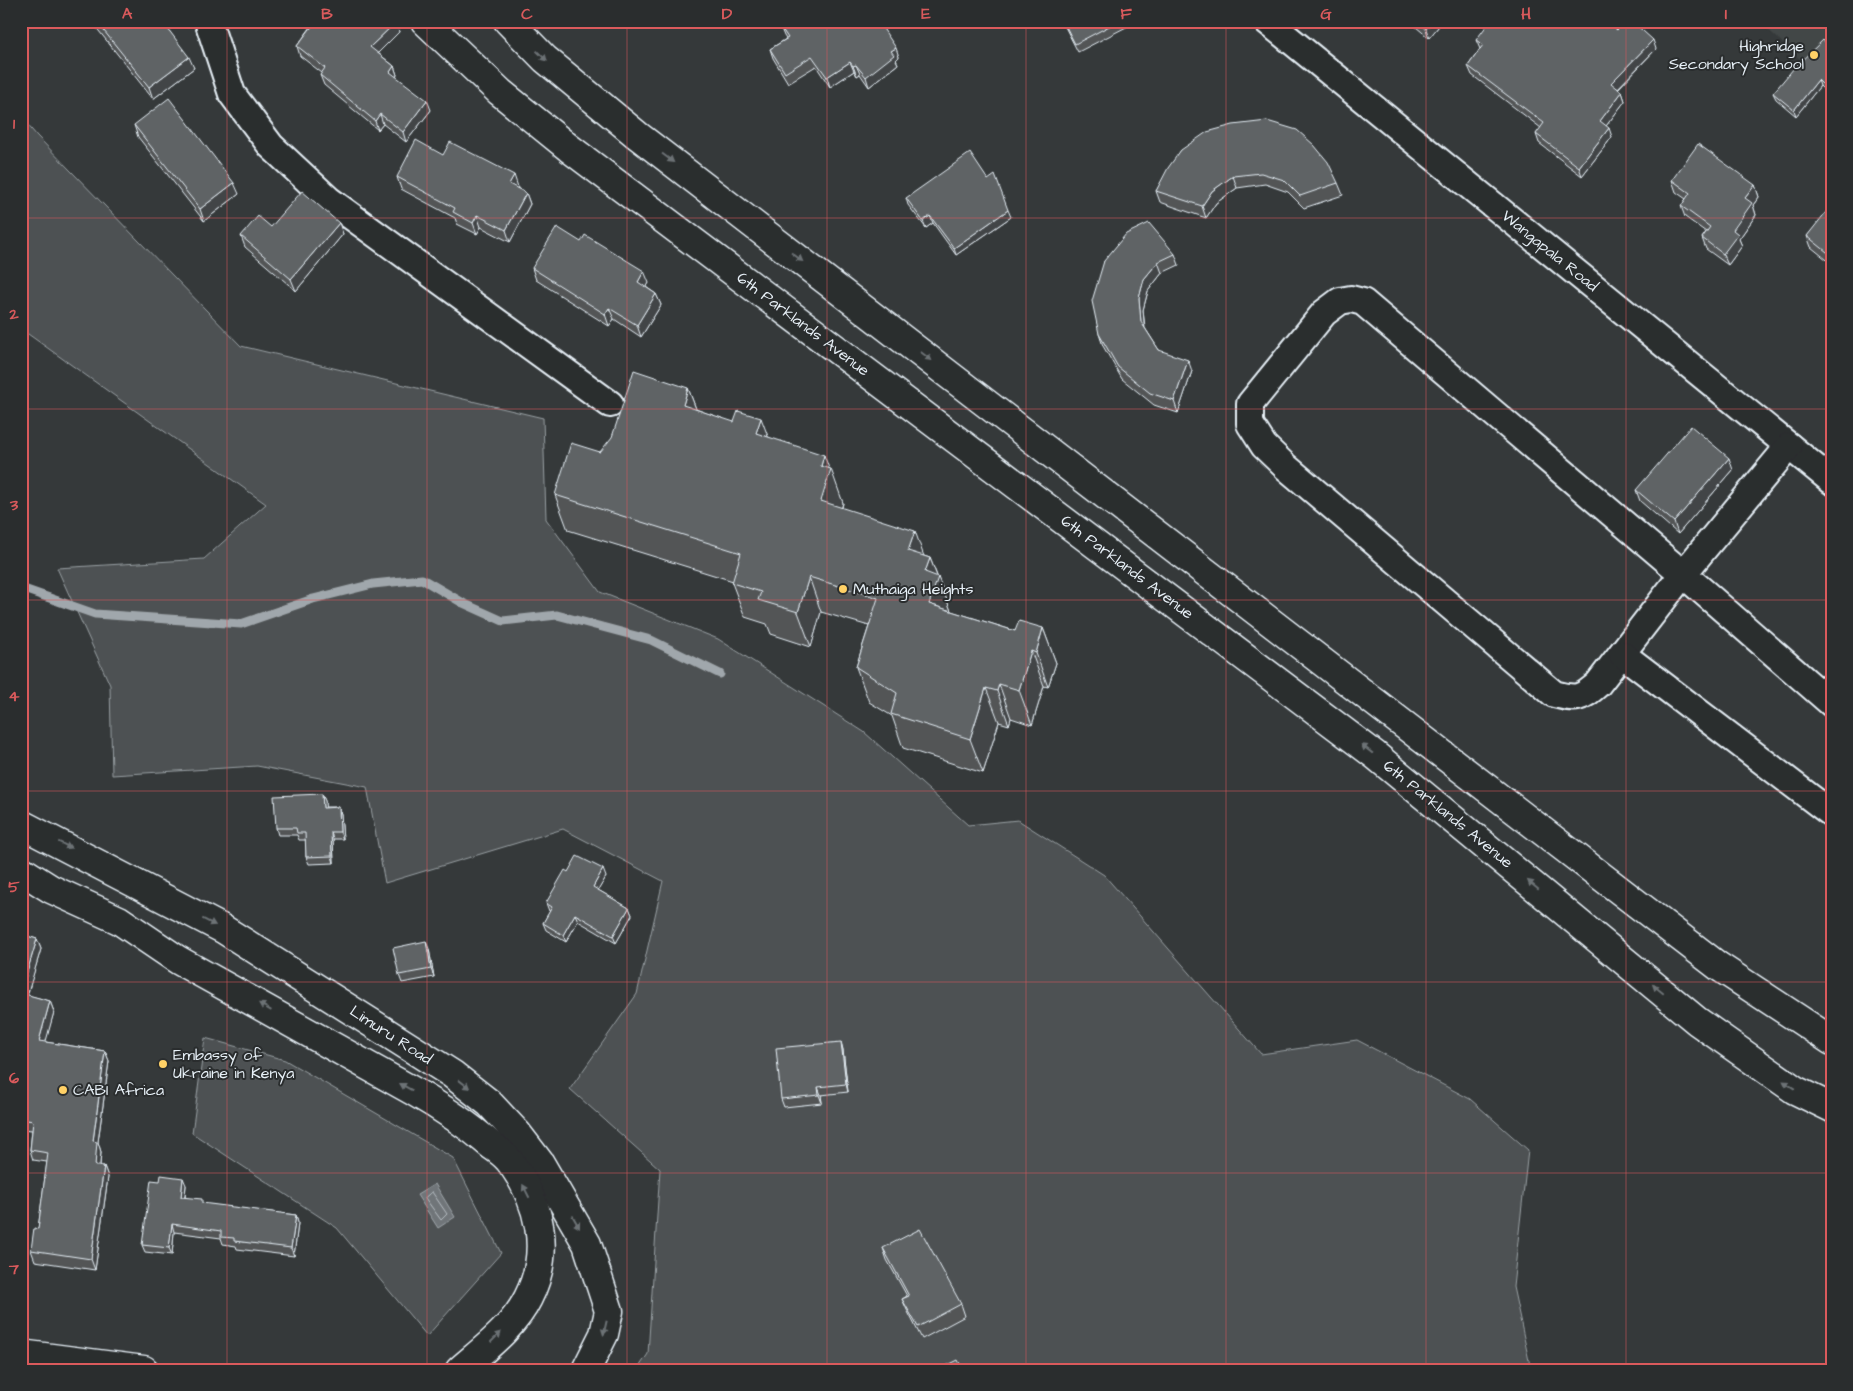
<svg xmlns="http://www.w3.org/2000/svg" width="1853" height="1391" font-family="'Architects Daughter',sans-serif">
<rect width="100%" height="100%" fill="#35393a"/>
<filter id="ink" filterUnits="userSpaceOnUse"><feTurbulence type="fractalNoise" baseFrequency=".02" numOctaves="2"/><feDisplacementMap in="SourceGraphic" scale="10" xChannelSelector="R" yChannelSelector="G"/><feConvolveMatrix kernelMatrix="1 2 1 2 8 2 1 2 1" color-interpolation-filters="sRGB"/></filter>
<g filter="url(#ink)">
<path fill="#424647" d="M 1759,21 L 1832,21 L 1832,89 Z"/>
<g fill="#4d5152" stroke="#9aa1a5">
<path d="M 21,117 L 37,136 L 241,346 L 543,418 L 546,519 L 600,592 L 718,639 L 864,732 L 968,825 L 1018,820 L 1104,875 L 1261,1054 L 1357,1040 L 1470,1099 L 1528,1150 L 1513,1287 L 1531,1370 L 637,1370 L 648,1354 L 660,1169 L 570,1089 L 637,994 L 663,881 L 563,829 L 385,883 L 367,787 L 257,766 L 112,775 L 110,685 L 57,568 L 204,559 L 266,504 L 21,329 Z"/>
<path d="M 205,1038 L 285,1060 L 453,1158 L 501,1253 L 427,1336 L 337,1228 L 192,1133 Z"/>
</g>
<path fill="#707579" stroke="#a0a7ac" d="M 435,1184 L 455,1217 L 438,1228 L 417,1195 Z"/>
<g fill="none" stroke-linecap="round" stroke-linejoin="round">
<path stroke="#b8bfc5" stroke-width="1" d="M 432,1192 L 447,1214 L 441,1220 L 425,1198 Z"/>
<path stroke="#a0a7ac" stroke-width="9" d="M 21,588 L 95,614 L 241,624 L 313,599 L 373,584 L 422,579 L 463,603 L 503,621 L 557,615 L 651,640 L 720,674"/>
<defs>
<g id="minor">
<path d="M 208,21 L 232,94 L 271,146 L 329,200 L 610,404"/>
<path d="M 1267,21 L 1832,481"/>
<path d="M 1789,446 L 1683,574 L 1598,684 C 1581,699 1577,700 1554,694 L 1286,467 L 1264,446 L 1250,424 L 1250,404 L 1324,313 L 1340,301 L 1351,299 L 1363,302 L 1683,574 L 1832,704"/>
<path d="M 1622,654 L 1832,814"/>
</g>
<g id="tertiary">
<path d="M 425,21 L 500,92 L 569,148 L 1375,755 L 1697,1021 L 1795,1090 L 1832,1108"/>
<path d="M 508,21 L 545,59 L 637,135 L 1718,966 L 1832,1041"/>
</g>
<g id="secondary">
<path d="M 21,824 L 223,929 L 452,1074 L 489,1103 L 517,1133 L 540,1163 L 587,1244 L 609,1311 L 604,1334 L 586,1370"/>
<path d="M 21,870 L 51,889 L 119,920 L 178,960 L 413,1091 C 441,1107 467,1124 491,1145 C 497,1149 504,1154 509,1160 C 540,1201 552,1251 528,1298 C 514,1327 484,1349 460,1370"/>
<path d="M 21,1354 L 144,1370"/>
</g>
</defs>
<use href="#minor" stroke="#e8f1f8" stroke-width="30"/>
<use href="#tertiary" stroke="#e8f1f8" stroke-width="31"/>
<use href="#secondary" stroke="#e8f1f8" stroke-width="31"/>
<use href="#minor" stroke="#2a2d2e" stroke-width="26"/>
<use href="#tertiary" stroke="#2a2d2e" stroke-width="28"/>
<use href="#secondary" stroke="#2a2d2e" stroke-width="28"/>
</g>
<g fill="#525557" stroke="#e8f1f8">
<path d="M 91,21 L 162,21 L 194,68 L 153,99 Z"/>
<path d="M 311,21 L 395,21 L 399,32 L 378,53 L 394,66 L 397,75 L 396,77 L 431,110 L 406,142 L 383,124 L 378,130 L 324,85 L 320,75 L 322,73 L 300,56 L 297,46 L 313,24 Z"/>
<path d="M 785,21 L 878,21 L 899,57 L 896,60 L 898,64 L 869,87 L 860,74 L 857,76 L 854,71 L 830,87 L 816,66 L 788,83 L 773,58 L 770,49 L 786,39 L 784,36 L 780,26 L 786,23 Z"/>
<path d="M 1062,21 L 1134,21 L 1134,23 L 1078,52 Z"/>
<path d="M 1409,21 L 1443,21 L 1429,38 Z"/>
<path d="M 1617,30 L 1656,49 L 1618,89 L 1622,92 L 1625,101 L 1606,126 L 1612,137 L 1582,176 L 1539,143 L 1536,134 L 1541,128 L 1472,75 L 1468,66 L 1480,49 L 1476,40 Z"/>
<path d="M 1823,40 L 1829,95 L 1820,86 L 1796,116 L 1776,99 L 1773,93 Z"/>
<path d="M 134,125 L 239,194 L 204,221 L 138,137 Z"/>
<path d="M 1181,150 L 1338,183 L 1343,195 L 1304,208 L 1288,192 L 1265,184 L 1237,188 L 1216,203 L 1206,218 L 1160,202 L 1156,191 Z"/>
<path d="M 443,155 L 518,187 L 517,188 L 526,193 L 530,204 L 510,242 L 481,227 L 477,234 L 457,224 L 455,218 L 401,189 L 397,177 Z"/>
<path d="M 1672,180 L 1755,185 L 1759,197 L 1753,205 L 1756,215 L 1739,239 L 1742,246 L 1728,265 L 1706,249 L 1702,238 L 1706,232 L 1685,217 L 1681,206 L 1686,199 L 1676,192 Z"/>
<path d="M 906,198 L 1011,217 L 956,255 L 933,223 L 926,228 L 908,205 Z"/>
<path d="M 1832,209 L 1832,264 L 1811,247 L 1807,236 Z"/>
<path d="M 339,223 L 343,234 L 296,291 L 245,247 L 241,236 Z"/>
<path d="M 1175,254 L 1179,265 L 1162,273 L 1148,291 L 1143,310 L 1145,328 L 1159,350 L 1192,371 L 1178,413 L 1154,405 L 1122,379 L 1103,346 L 1099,334 L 1104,261 Z"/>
<path d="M 532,268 L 649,283 L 646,287 L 656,294 L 661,305 L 641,337 L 614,319 L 609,326 L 536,280 Z"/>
<path d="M 688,388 L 696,409 L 768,437 L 829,469 L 843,503 L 842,508 L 924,556 L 930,558 L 951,611 L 1015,631 L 1043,628 L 1056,663 L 1048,687 L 1044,686 L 1032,725 L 1011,718 L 1009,725 L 999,722 L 983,773 L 903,748 L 892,716 L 869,702 L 856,667 L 869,626 L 821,612 L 811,647 L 771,634 L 767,624 L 745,617 L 732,583 L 733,581 L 568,530 L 555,495 L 600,452 Z"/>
<path d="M 1733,470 L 1678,534 L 1640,501 L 1636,490 Z"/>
<path d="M 322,794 L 325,801 L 325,807 L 339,807 L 341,814 L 343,839 L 333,839 L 334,863 L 309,864 L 306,857 L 306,840 L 299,840 L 297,835 L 278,835 L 276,828 Z"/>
<path d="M 568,872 L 606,877 L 598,890 L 629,908 L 632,915 L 616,943 L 578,921 L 566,942 L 546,930 L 543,923 L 550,911 L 549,911 L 546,903 Z"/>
<path d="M 21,924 L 26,934 L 26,936 L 37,939 L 41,949 L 27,995 L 50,1001 L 54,1012 L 45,1042 L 105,1051 L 109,1061 L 98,1142 L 101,1152 L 100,1166 L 104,1166 L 108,1177 L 95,1270 L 35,1261 L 31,1250 L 38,1229 L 47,1162 L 33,1160 L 30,1150 L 32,1130 L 21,1129 Z"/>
<path d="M 429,949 L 434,977 L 402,983 L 399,975 Z"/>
<path d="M 841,1042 L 843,1050 L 848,1092 L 821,1095 L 822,1103 L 784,1107 L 781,1099 Z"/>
<path d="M 160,1181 L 186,1185 L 185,1197 L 204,1204 L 296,1215 L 298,1223 L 294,1256 L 237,1249 L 236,1246 L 223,1244 L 221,1238 L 174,1232 L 172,1255 L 145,1252 L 142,1245 Z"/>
<path d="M 883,1248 L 961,1304 L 965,1316 L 922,1339 L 907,1310 L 902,1299 L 907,1296 L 887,1260 Z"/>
</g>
<g fill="#424547" stroke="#e8f1f8">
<path d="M 1432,21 L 1443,21 L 1429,38 L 1426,29 Z"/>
<path d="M 396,22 L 399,32 L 374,57 L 370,47 Z"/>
<path d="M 1653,40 L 1656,49 L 1614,92 L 1611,83 Z"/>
<path d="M 896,48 L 899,57 L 896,60 L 898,64 L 869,87 L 866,77 L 891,51 Z"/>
<path d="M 189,57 L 194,68 L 153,99 L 149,87 Z"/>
<path d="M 850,62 L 854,71 L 830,87 L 827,77 Z"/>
<path d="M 856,65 L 860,74 L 857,76 L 853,66 Z"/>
<path d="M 394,66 L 397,75 L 393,81 L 390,72 Z"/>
<path d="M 1818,80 L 1820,86 L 1796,116 L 1794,110 Z"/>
<path d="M 1832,83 L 1832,91 L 1829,95 L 1826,88 Z"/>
<path d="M 1622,92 L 1625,101 L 1603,130 L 1600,121 Z"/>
<path d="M 427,100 L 431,110 L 406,142 L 403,132 Z"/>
<path d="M 380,114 L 383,124 L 378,130 L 375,121 Z"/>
<path d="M 1609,128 L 1612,137 L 1582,176 L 1579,167 Z"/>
<path d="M 514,175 L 518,187 L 513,195 L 509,184 Z"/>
<path d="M 1233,176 L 1237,188 L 1216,203 L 1206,218 L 1202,206 L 1212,191 Z"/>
<path d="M 234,183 L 239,194 L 204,221 L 200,209 Z"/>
<path d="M 1755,185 L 1759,197 L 1753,205 L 1756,215 L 1739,239 L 1742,246 L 1728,265 L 1723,254 L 1745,198 Z"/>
<path d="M 526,193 L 530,204 L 510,242 L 506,230 Z"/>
<path d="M 1008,210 L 1011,217 L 956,255 L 954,248 Z"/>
<path d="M 477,215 L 481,227 L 477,234 L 473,223 Z"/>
<path d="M 930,216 L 933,223 L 926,228 L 923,221 Z"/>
<path d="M 339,223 L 343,234 L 296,291 L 291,279 Z"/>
<path d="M 1158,262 L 1162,273 L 1148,291 L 1143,310 L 1145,334 L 1141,322 L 1139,298 L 1144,279 Z"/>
<path d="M 644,271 L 649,283 L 642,294 L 638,282 Z"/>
<path d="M 656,294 L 661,305 L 641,337 L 637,325 Z"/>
<path d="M 609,308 L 614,319 L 609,326 L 605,314 Z"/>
<path d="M 1188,360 L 1192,371 L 1178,413 L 1174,401 Z"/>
<path d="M 688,388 L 701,422 L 683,405 Z"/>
<path d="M 761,418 L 774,452 L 756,433 Z"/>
<path d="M 824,455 L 830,471 L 831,469 L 843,503 L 833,535 L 821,501 L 821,466 Z"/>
<path d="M 1729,458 L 1733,470 L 1678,534 L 1674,522 Z"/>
<path d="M 915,531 L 927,565 L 908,551 Z"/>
<path d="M 930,558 L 938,579 L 938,577 L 951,611 L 929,604 L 925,572 Z"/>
<path d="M 809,577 L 821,612 L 811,647 L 798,612 Z"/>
<path d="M 1043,628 L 1056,663 L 1048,687 L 1036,653 Z"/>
<path d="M 1031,651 L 1044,686 L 1032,725 L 1019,690 Z"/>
<path d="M 999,684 L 1011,718 L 1009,725 L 997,691 Z"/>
<path d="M 986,688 L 999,722 L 983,773 L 970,739 Z"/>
<path d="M 322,794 L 325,801 L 326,815 L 323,808 Z"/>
<path d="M 339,807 L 341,814 L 343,839 L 340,832 Z"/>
<path d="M 331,832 L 333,839 L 334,863 L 332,856 Z"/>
<path d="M 603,869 L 606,877 L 596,894 L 593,887 Z"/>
<path d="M 629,908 L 632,915 L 616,943 L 613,936 Z"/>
<path d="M 575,914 L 578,921 L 566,942 L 563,935 Z"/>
<path d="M 23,924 L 26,934 L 24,944 L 21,937 L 21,930 Z"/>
<path d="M 37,939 L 41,949 L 25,1003 L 21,992 Z"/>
<path d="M 426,941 L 429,949 L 434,977 L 431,969 Z"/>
<path d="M 50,1001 L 54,1012 L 43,1052 L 39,1041 Z"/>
<path d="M 841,1042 L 843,1050 L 848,1092 L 846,1084 Z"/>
<path d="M 105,1051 L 109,1061 L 98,1142 L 101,1152 L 99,1176 L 95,1166 L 93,1141 Z"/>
<path d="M 818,1087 L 821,1095 L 822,1103 L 819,1095 Z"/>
<path d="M 104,1166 L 108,1177 L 95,1270 L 91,1259 Z"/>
<path d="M 183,1178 L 186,1185 L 184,1204 L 181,1197 Z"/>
<path d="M 296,1215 L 298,1223 L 294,1256 L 291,1248 Z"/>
<path d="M 172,1224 L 174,1232 L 172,1255 L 169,1248 Z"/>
</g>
<g fill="#5f6365" stroke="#e8f1f8">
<path d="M 96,21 L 162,21 L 189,57 L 149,87 Z"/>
<path d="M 316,21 L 395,21 L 396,22 L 370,47 L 394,66 L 390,72 L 427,100 L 403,132 L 380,114 L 375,121 L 320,75 L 325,68 L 297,46 Z"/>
<path d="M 786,21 L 878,21 L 896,48 L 891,51 L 894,55 L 866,77 L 856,65 L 853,66 L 850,62 L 827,77 L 812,56 L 785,73 L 770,49 L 788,38 L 780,26 L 787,22 Z"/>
<path d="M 1063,21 L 1119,21 L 1075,44 Z"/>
<path d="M 1417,21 L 1432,21 L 1426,29 Z"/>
<path d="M 1490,21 L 1606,21 L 1617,30 L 1625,21 L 1632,21 L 1653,40 L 1611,83 L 1622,92 L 1600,121 L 1609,128 L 1579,167 L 1536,134 L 1544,123 L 1468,66 L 1483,45 L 1476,40 Z"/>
<path d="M 1823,40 L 1832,49 L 1832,83 L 1826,88 L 1818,80 L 1794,110 L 1773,93 L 1794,68 Z"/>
<path d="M 169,98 L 234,183 L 200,209 L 134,125 Z"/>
<path d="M 1267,121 L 1297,130 L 1314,145 L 1328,162 L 1338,183 L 1300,196 L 1284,180 L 1261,173 L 1233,176 L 1212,191 L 1202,206 L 1156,191 L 1168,168 L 1181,150 L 1207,132 L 1233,125 Z"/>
<path d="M 416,140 L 443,155 L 450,142 L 514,175 L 509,184 L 526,193 L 506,230 L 477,215 L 473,223 L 453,212 L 455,208 L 397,177 Z"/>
<path d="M 1698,144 L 1755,185 L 1745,198 L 1752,203 L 1733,230 L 1738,234 L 1723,254 L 1702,238 L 1710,227 L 1681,206 L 1690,193 L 1672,180 Z"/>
<path d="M 970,153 L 988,180 L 995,175 L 1008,210 L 954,248 L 930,216 L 923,221 L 906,198 Z"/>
<path d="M 302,191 L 339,223 L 291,279 L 241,236 L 258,216 L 271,227 Z"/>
<path d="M 1830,207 L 1832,209 L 1832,256 L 1807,236 Z"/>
<path d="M 1149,223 L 1175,254 L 1158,262 L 1144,279 L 1139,298 L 1141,322 L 1159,350 L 1188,360 L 1174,401 L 1150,393 L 1118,367 L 1099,334 L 1092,301 L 1104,261 L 1126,234 Z"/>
<path d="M 557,227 L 581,242 L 585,235 L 644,271 L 638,282 L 656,294 L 637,325 L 609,308 L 605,314 L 532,268 Z"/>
<path d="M 634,370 L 688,388 L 683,405 L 734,422 L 738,411 L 761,418 L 756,433 L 824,455 L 821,466 L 831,469 L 821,501 L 915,531 L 908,551 L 930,558 L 925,572 L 938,577 L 929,604 L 1015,631 L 1019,621 L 1043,628 L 1036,653 L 1031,651 L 1019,690 L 999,684 L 997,691 L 986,688 L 970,739 L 891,714 L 897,693 L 856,667 L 878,598 L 809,577 L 798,612 L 758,600 L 761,592 L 732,583 L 741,553 L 555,495 L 571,443 L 600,452 L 612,437 Z"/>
<path d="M 1691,426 L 1729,458 L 1674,522 L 1636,490 Z"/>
<path d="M 322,794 L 323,808 L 339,807 L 340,832 L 331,832 L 332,856 L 306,857 L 305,833 L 297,833 L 296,828 L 276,828 L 274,796 Z"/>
<path d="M 577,856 L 603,869 L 593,887 L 629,908 L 613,936 L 575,914 L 563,935 L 543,923 L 552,907 L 546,903 L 565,870 L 568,872 Z"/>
<path d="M 21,934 L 37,939 L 21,992 Z"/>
<path d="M 426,941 L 431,969 L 399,975 L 393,948 Z"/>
<path d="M 21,993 L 50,1001 L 39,1041 L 105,1051 L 93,1141 L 97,1142 L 95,1166 L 104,1166 L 91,1259 L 31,1250 L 34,1228 L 38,1229 L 48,1153 L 30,1150 L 33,1121 L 21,1119 Z"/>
<path d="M 841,1042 L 846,1084 L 818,1087 L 819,1095 L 781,1099 L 776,1048 Z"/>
<path d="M 161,1175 L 183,1178 L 181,1197 L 202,1199 L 202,1203 L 296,1215 L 291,1248 L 234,1241 L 234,1238 L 221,1237 L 221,1231 L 172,1224 L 169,1248 L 142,1245 L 151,1180 L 160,1181 Z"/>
<path d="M 920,1229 L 961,1304 L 918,1327 L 902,1299 L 909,1296 L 883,1248 Z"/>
<path d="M 958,1360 L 963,1370 L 938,1370 Z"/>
</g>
<defs><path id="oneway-solid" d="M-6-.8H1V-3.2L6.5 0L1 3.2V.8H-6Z" transform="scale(1.25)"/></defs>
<g fill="#6c7275">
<use href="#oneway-solid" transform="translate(542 56) rotate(44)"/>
<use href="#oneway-solid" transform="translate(668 158) rotate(37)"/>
<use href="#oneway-solid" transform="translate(797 257) rotate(37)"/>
<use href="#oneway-solid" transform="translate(926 356) rotate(37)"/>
<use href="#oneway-solid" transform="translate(1367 749) rotate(-142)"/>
<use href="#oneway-solid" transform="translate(65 845) rotate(26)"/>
<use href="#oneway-solid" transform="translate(1533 885) rotate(-140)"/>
<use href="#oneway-solid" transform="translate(209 922) rotate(27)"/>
<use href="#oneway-solid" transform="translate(1658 989) rotate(-140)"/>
<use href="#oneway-solid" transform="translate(265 1007) rotate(-149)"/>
<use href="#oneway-solid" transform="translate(464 1084) rotate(38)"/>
<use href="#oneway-solid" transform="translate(1789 1085) rotate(-146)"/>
<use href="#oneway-solid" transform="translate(406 1087) rotate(-151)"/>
<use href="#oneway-solid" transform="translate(526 1191) rotate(-117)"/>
<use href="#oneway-solid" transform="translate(576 1222) rotate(61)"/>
<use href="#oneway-solid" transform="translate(605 1328) rotate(103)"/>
<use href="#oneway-solid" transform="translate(496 1337) rotate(-45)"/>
</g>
</g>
<path fill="none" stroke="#da5a5c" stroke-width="1" stroke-opacity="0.55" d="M 227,21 L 227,1370M 427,21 L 427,1370M 627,21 L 627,1370M 827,21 L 827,1370M 1026,21 L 1026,1370M 1226,21 L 1226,1370M 1426,21 L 1426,1370M 1626,21 L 1626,1370M 21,218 L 1832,218M 21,409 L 1832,409M 21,600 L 1832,600M 21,791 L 1832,791M 21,982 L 1832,982M 21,1173 L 1832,1173"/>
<g fill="#ffd166" stroke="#2a2d2e" stroke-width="2">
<circle cx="1814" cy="55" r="5"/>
<circle cx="843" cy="589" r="5"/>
<circle cx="163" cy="1064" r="5"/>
<circle cx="63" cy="1090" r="5"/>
</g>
<g text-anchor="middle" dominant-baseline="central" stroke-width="4" stroke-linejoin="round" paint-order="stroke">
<g font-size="16" fill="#e8f1f8" stroke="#2a2d2e" text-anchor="start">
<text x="1804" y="46" text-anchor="end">Highridge<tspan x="1804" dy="18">Secondary School</tspan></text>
<text x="853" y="589">Muthaiga Heights</text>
<text x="173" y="1055">Embassy of<tspan x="173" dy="18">Ukraine in Kenya</tspan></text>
<text x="73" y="1090">CABI Africa</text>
</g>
<g font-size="16" fill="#e8f1f8" stroke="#2a2d2e">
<text transform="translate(1550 251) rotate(39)">Wangapala Road</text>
<text transform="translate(803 324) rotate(37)">6th Parklands Avenue</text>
<text transform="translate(1127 567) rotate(37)">6th Parklands Avenue</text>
<text transform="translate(1448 814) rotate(39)">6th Parklands Avenue</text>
<text transform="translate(391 1035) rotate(33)">Limuru Road</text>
</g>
</g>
<rect width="1853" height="1391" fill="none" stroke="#2a2d2e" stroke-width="55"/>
<rect x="28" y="28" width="1798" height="1336" fill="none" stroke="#da5a5c" stroke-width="2"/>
<g font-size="16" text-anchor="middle" font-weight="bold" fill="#da5a5c">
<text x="127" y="19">A</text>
<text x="327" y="19">B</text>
<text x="527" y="19">C</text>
<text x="727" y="19">D</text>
<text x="926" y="19">E</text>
<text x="1126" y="19">F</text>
<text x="1326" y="19">G</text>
<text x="1526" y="19">H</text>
<text x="1726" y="19">I</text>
<text x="14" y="129">1</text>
<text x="14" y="319">2</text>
<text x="14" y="510">3</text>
<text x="14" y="701">4</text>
<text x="14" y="892">5</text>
<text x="14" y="1083">6</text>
<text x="14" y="1274">7</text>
</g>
</svg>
